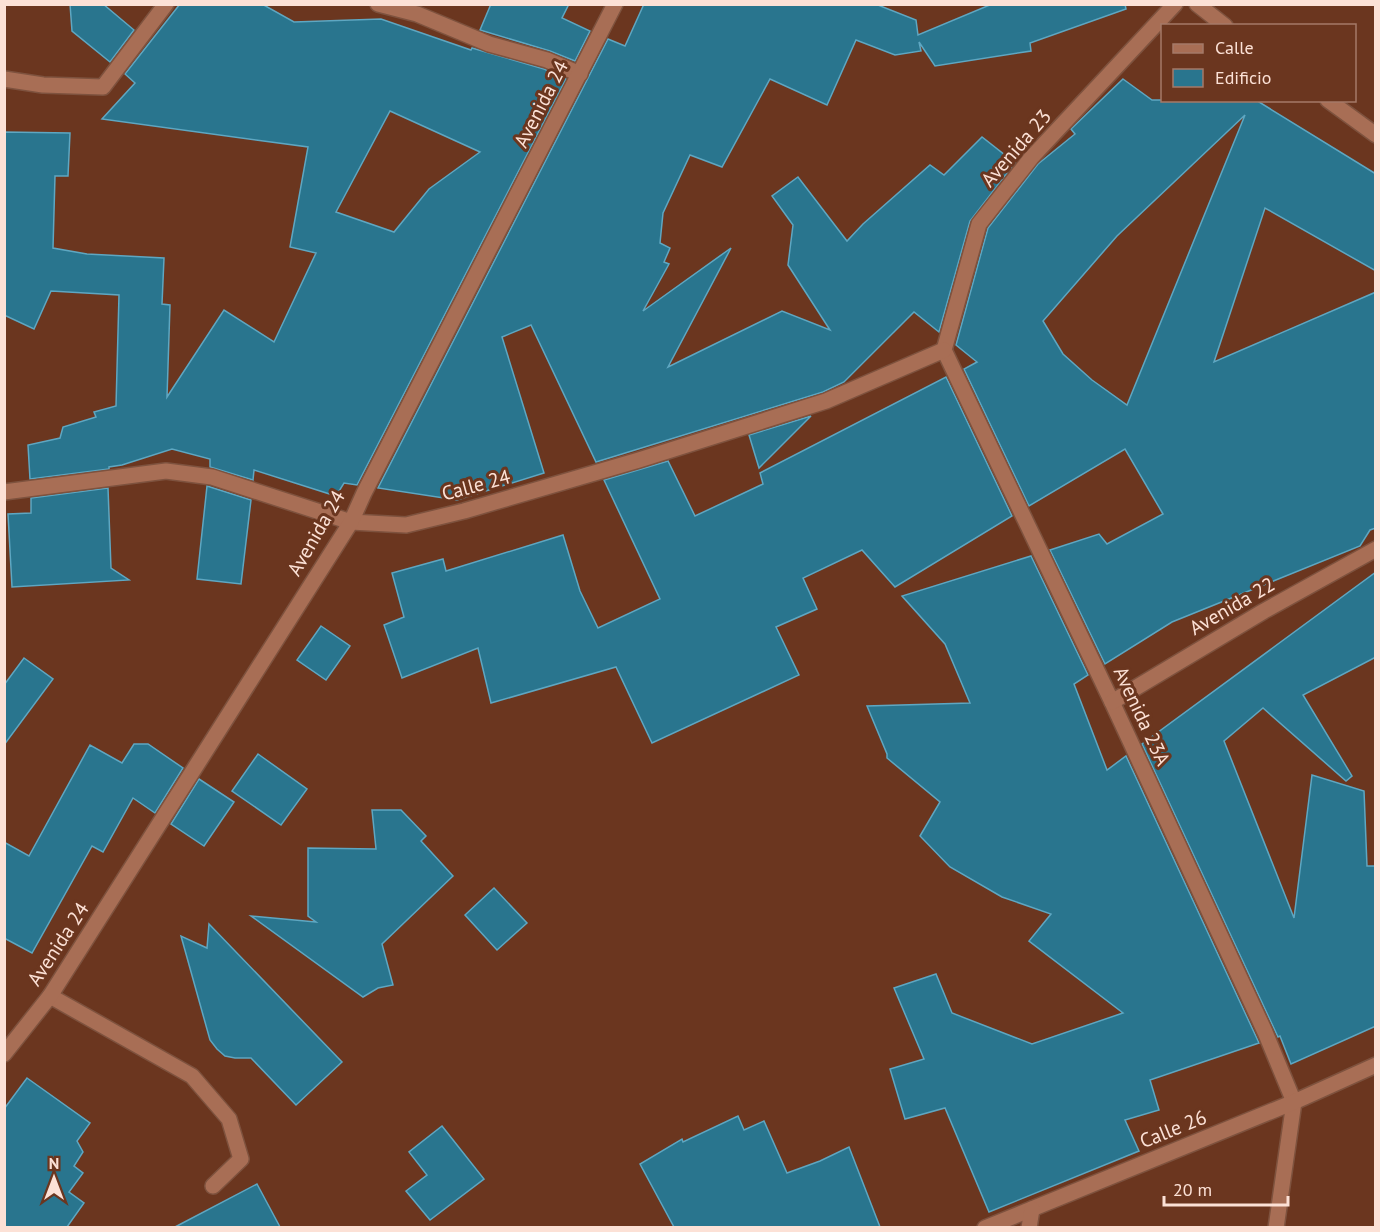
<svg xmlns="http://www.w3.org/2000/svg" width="1380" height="1232" font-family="'PT Sans',sans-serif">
<rect width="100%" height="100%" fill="#6b361f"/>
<g fill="#29758e" stroke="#5ea7c2" stroke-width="1.5" fill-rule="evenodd">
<path d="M 70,4 L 103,4 L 134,30 L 110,62 L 72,31 Z"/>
<path d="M 180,4 L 262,4 L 294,22 L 381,19 L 471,50 L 472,48 L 544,69 L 566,79 L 357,485 L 344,483 L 336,496 L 254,470 L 253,480 L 210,467 L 210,459 L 172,449 L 122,465 L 109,467 L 109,469 L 30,479 L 28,445 L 60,438 L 63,427 L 96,417 L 94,412 L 116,406 L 119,295 L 51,291 L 34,329 L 4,315 L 4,132 L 70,133 L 68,176 L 55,176 L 53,248 L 87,254 L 164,258 L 162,304 L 170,305 L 167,397 L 224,310 L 274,342 L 316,253 L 290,247 L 308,147 L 102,119 L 135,83 L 125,74 ZM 390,111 L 480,152 L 429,189 L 394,232 L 336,212 Z"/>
<path d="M 491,4 L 569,4 L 562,18 L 590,31 L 575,61 L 550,51 L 480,30 Z"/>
<path d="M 644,4 L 878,5 L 916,20 L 918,35 L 992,4 L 1125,4 L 1126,9 L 1030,43 L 1031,51 L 935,66 L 919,42 L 921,51 L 895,55 L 856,40 L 827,105 L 770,79 L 722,167 L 690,155 L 663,213 L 660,243 L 670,248 L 664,262 L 669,264 L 643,311 L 731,248 L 668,367 L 782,311 L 830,330 L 788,265 L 793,225 L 772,196 L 798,177 L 847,241 L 863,224 L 930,165 L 944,175 L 982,137 L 1015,163 L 970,221 L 939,332 L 914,312 L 844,382 L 823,392 L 596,462 L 531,325 L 502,337 L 544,473 L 457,500 L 378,488 L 608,39 L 625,46 Z"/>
<path d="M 1123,79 L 1152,100 L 1260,100 L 1259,102 L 1376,174 L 1376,271 L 1265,208 L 1214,362 L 1376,292 L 1376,528 L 1370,530 L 1360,546 L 1172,622 L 1105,664 L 1050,550 L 1099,534 L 1107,544 L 1163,514 L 1125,449 L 1029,506 L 964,369 L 977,362 L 956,345 L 988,228 L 1038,164 L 1075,134 L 1071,129 ZM 1245,115 L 1127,405 L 1092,380 L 1063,354 L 1043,321 L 1117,236 Z"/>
<path d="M 946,377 L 1012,516 L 895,587 L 862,550 L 803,578 L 817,609 L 776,627 L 799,675 L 652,743 L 616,667 L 491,703 L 478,648 L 402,678 L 384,625 L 404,617 L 392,573 L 443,559 L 446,571 L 563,535 L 580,591 L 598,628 L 660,599 L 604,480 L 668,461 L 695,516 L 763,484 L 760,473 Z"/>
<path d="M 811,416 L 759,468 L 749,435 Z"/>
<path d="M 207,486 L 251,500 L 241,584 L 197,579 Z"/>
<path d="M 108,488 L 111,568 L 129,580 L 12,587 L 8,514 L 31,513 L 31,498 Z"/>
<path d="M 1031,556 L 1088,675 L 1074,684 L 1107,770 L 1126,756 L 1259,1043 L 1150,1080 L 1159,1110 L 1125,1120 L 1139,1151 L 989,1212 L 945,1108 L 905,1119 L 890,1069 L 924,1059 L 894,988 L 936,974 L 952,1013 L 1032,1044 L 1123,1013 L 1029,941 L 1051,914 L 1002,897 L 950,867 L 920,836 L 940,802 L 887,758 L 887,754 L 867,706 L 970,703 L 945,644 L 902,596 Z"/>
<path d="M 1376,572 L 1376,657 L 1303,695 L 1352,776 L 1346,781 L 1263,708 L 1224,741 L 1294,918 L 1312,775 L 1364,791 L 1367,866 L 1376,866 L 1376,1026 L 1291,1064 L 1280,1036 L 1278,1037 L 1142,744 Z"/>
<path d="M 321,626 L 350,646 L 326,680 L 297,660 Z"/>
<path d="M 24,658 L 53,679 L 4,745 L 4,685 Z"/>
<path d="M 134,744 L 148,744 L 183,768 L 155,813 L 133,798 L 103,852 L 92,846 L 32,953 L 4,938 L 4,842 L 29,856 L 90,745 L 122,763 Z"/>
<path d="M 258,754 L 307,789 L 281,825 L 232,791 Z"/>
<path d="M 199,779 L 234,802 L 204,846 L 171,824 Z"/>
<path d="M 372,810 L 401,810 L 426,836 L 421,841 L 453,876 L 382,944 L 393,985 L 378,988 L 363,997 L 251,916 L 316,922 L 308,916 L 308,848 L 376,849 Z"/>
<path d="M 494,888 L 527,923 L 497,950 L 465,915 Z"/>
<path d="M 209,924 L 342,1062 L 296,1105 L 251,1058 L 235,1058 L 225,1056 L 217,1049 L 210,1040 L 181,936 L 207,948 Z"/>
<path d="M 27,1078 L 90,1123 L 77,1141 L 83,1152 L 74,1166 L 83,1173 L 69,1192 L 84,1203 L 67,1227 L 4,1227 L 4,1109 Z"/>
<path d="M 738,1116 L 744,1130 L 764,1121 L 787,1173 L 820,1161 L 849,1147 L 880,1227 L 674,1227 L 640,1164 L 682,1139 L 683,1142 Z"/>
<path d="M 442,1126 L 484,1179 L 430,1220 L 406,1191 L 427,1175 L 409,1152 Z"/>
<path d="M 257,1184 L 280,1227 L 175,1227 Z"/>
</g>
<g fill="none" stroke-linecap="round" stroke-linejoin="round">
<defs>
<g id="street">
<path d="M 378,4 L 417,14 L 489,44 L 547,60 L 580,74"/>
<path d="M 1197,4 L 1225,26"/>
<path d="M 4,79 L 43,85 L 103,87 L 166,4"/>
<path d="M 1328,100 L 1376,135"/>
<path d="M 944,350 L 1112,702 L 1265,1032 L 1294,1102 L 1276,1228"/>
<path d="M 944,350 L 979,224 L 1031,158 L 1175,4"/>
<path d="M 4,492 L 166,471 L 212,477 L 351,522 L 406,525 L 464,511 L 639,460 L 826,401 L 944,350"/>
<path d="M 1112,702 L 1264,611 L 1376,549"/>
<path d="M 50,996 L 192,1076 L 229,1119 L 241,1159 L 213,1186"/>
<path d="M 4,1054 L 50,996 L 351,522 L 364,493 L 615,4"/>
<path d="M 985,1228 L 1294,1102 L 1376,1065"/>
<path d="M 1029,1228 L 1032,1209"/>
</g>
</defs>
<use href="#street" stroke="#7e523e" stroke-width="18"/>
<use href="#street" stroke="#a86e55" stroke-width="15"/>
</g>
<g text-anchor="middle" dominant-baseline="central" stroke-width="6" stroke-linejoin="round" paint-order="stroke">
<g font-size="20" fill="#fce1d6" stroke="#6b361f">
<text transform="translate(541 104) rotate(-63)">Avenida 24</text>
<text transform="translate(1016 148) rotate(-49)">Avenida 23</text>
<text transform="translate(476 485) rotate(-15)">Calle 24</text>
<text transform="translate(316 533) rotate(-60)">Avenida 24</text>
<text transform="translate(1232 606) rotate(-30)">Avenida 22</text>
<text transform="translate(1142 716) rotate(65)">Avenida 23A</text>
<text transform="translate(58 944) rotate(-57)">Avenida 24</text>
<text transform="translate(1173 1129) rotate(-22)">Calle 26</text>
</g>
</g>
<rect width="1380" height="1232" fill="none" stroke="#fce1d6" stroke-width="12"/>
<rect x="1161" y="24" width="195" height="78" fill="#6b361f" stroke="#a57a68" stroke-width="1.5"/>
<rect x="1173" y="44" width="30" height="9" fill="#a86e55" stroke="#a57a68" stroke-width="1.5"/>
<text x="1215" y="54" font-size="18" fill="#fce1d6">Calle</text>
<rect x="1173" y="69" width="30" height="18" fill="#29758e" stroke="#a57a68" stroke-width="1.5"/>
<text x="1215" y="84" font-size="18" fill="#fce1d6">Edificio</text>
<g transform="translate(54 1178)" stroke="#6b361f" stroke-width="4.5" paint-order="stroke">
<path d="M0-4.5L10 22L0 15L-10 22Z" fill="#fce1d6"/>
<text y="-9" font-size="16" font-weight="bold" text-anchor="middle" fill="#fce1d6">N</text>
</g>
<path d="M1164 1196v9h124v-9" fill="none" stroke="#fce1d6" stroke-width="3"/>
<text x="1173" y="1196" font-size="18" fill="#fce1d6" stroke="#6b361f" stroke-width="4.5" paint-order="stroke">20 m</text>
</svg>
